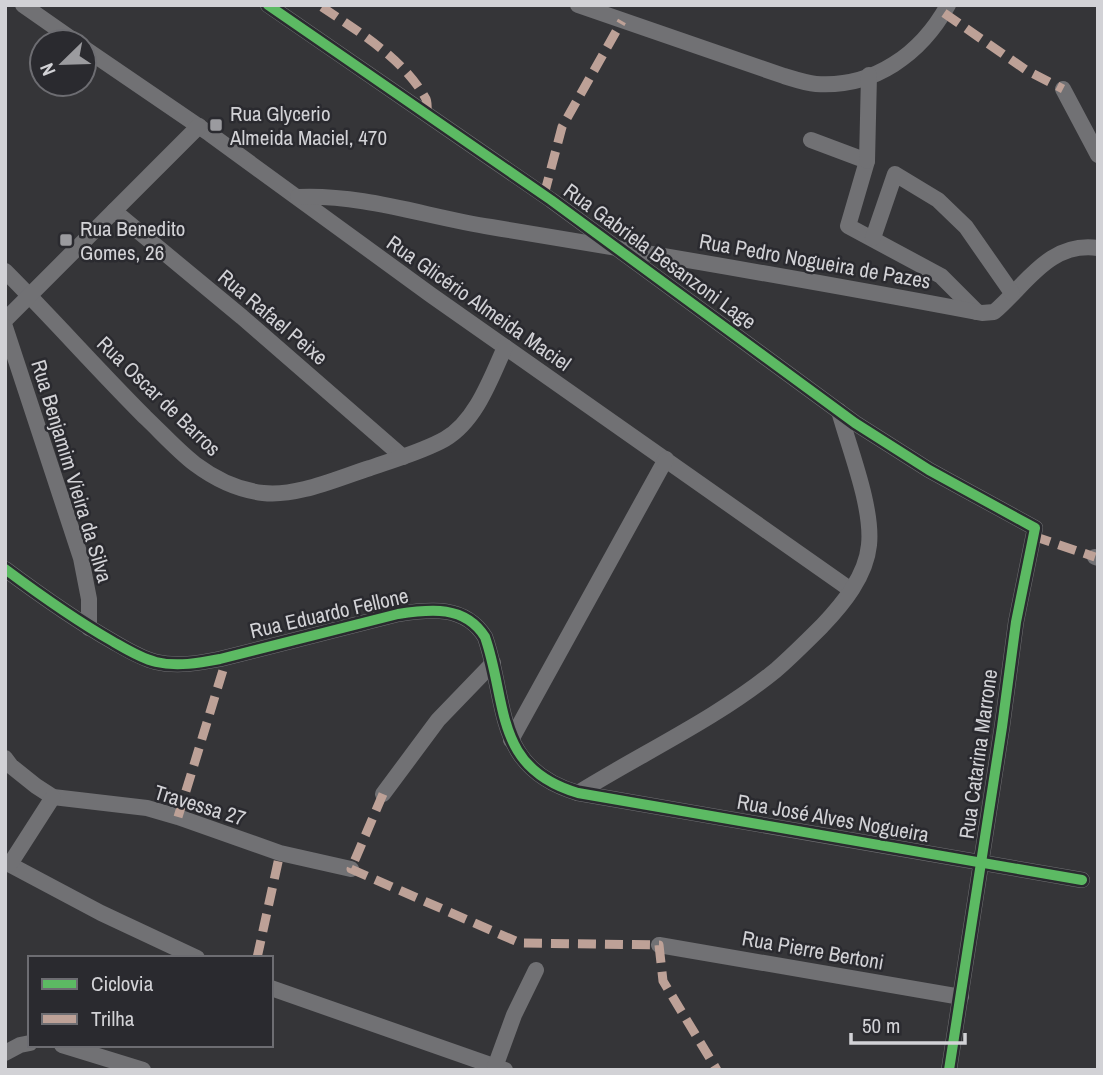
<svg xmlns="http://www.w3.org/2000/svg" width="1103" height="1075" font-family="'Archivo Narrow',sans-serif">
<rect width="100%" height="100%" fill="#353538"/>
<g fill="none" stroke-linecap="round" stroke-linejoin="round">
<g stroke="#717174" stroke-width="16">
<path d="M 23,5 L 76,42"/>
<path d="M 268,5 L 551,200 L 855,423 L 929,470 L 1035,528 L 1016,622 L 1002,727 L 949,1070"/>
<path d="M 578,5 L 784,76 C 794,79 805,83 816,84 C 874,88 921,54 948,5"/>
<path d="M 84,48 L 210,134 L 431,295 L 851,590"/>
<path d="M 1063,89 L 1098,155"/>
<path d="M 811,140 L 867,161 L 848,226 L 941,276 L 977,312"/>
<path d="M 867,161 L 869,75"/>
<path d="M 298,197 C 364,194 427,217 491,227 C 655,254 819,282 982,313 L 994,312 C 1026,285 1049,241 1098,248"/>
<path d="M 114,211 L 242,317 L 403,457"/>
<path d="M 873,238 L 895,174 L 938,200 L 966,227 L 1012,293"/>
<path d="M 5,271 C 53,319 97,369 145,417 C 161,432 177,450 195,464 C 215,479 238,490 263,493 C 297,497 338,478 370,468 C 395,459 422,452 445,439 C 476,421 491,378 505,347"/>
<path d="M 5,320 L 199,126"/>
<path d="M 5,327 L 81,558 L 89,599 L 89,628"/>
<path d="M 1095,557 L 1098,558"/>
<path d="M 5,569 C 40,595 75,620 112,641 C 126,649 140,658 156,662 C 177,667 199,663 220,659 L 398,614 C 430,609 465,605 485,637 C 508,703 493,768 578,793 L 1082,880"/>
<path d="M 511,740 L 666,459"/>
<path d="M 5,758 L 11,766 L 36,786 L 53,797 L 147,808 L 178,817 L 280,853 L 351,869"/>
<path d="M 578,793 C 644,752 716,719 776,670 C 792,656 807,641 822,626 C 843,604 866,576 869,545 C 873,507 849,448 839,411"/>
<path d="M 383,794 L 438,720 L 493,663"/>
<path d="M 5,862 L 101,913 L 197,958"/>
<path d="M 10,864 L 53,797"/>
<path d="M 659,945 L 961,997"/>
<path d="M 271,988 L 505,1070"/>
<path d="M 62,1045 L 143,1070"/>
<path d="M 5,1053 L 20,1045 L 30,1043"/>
<path d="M 495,1067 L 514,1015 L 536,970"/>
</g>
<g stroke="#bda197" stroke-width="9" stroke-dasharray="18 9" stroke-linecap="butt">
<path d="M 322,7 C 359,32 404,59 426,99 C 428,104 427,110 427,116"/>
<path d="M 944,13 L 1026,70 L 1063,89"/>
<path d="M 544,195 L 562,127 L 622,21"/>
<path d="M 1033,536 L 1095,557"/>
<path d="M 383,794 L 351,869 L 520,943 L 659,945 L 663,981 L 717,1070"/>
<path d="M 178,817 L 227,657"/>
<path d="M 257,958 L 280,853"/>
</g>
<defs>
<g id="cycleway">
<path d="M 268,5 L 551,200 L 855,423 L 929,470 L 1035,528 L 1016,622 L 1002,727 L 949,1070"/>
<path d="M 5,569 C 40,595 75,620 112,641 C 126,649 140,658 156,662 C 177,667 199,663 220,659 L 398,614 C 430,609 465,605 485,637 C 508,703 493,768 578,793 L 1082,880"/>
</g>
</defs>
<use href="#cycleway" stroke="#2a2a2f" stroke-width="15"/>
<use href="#cycleway" stroke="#5cba63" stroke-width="10"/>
</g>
<g fill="#9b9b9f" stroke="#2a2a2f" stroke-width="2.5">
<rect x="209" y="118" width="14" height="14" rx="3.5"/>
<rect x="59" y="233" width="14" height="14" rx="3.5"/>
</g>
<g text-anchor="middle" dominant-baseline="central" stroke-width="5" stroke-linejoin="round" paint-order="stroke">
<g font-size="21" fill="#d2d2d6" stroke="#2a2a2f" text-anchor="start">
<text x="230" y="113">Rua Glycerio<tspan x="230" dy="24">Almeida Maciel, 470</tspan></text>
<text x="80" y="228">Rua Benedito<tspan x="80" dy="24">Gomes, 26</tspan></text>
</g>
<g font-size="21" fill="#d2d2d6" stroke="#2a2a2f">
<text transform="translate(660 256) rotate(36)">Rua Gabriela Besanzoni Lage</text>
<text transform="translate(815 261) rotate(10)">Rua Pedro Nogueira de Pazes</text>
<text transform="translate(479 303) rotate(35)">Rua Glicério Almeida Maciel</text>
<text transform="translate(273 317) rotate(40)">Rua Rafael Peixe</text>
<text transform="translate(159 396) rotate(44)">Rua Oscar de Barros</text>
<text transform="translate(72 471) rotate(73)">Rua Benjamim Vieira da Silva</text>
<text transform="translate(329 613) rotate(-13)">Rua Eduardo Fellone</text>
<text transform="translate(978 754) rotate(-82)">Rua Catarina Marrone</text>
<text transform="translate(200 805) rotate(17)">Travessa 27</text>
<text transform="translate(833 818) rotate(10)">Rua José Alves Nogueira</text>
<text transform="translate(813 950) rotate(10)">Rua Pierre Bertoni</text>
</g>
</g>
<rect width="1103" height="1075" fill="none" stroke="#d2d2d6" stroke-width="14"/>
<rect x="28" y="956" width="245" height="91" fill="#2a2a2f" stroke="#6d6d72" stroke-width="2"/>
<rect x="42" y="979" width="35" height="10" fill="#5cba63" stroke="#6d6d72" stroke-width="2"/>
<text x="91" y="991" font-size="21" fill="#d2d2d6">Ciclovia</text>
<rect x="42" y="1014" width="35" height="10" fill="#bda197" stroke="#6d6d72" stroke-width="2"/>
<text x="91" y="1026" font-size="21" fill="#d2d2d6">Trilha</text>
<g transform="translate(63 63) rotate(247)"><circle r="33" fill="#2a2a2f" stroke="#6d6d72" stroke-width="2"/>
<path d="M0-5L12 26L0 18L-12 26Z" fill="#9b9b9f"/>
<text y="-10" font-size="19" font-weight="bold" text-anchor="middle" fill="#d2d2d6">N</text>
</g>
<path d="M851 1033v10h114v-10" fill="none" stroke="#d2d2d6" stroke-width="3.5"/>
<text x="862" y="1033" font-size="21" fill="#d2d2d6" stroke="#2a2a2f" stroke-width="5" paint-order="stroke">50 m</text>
</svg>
